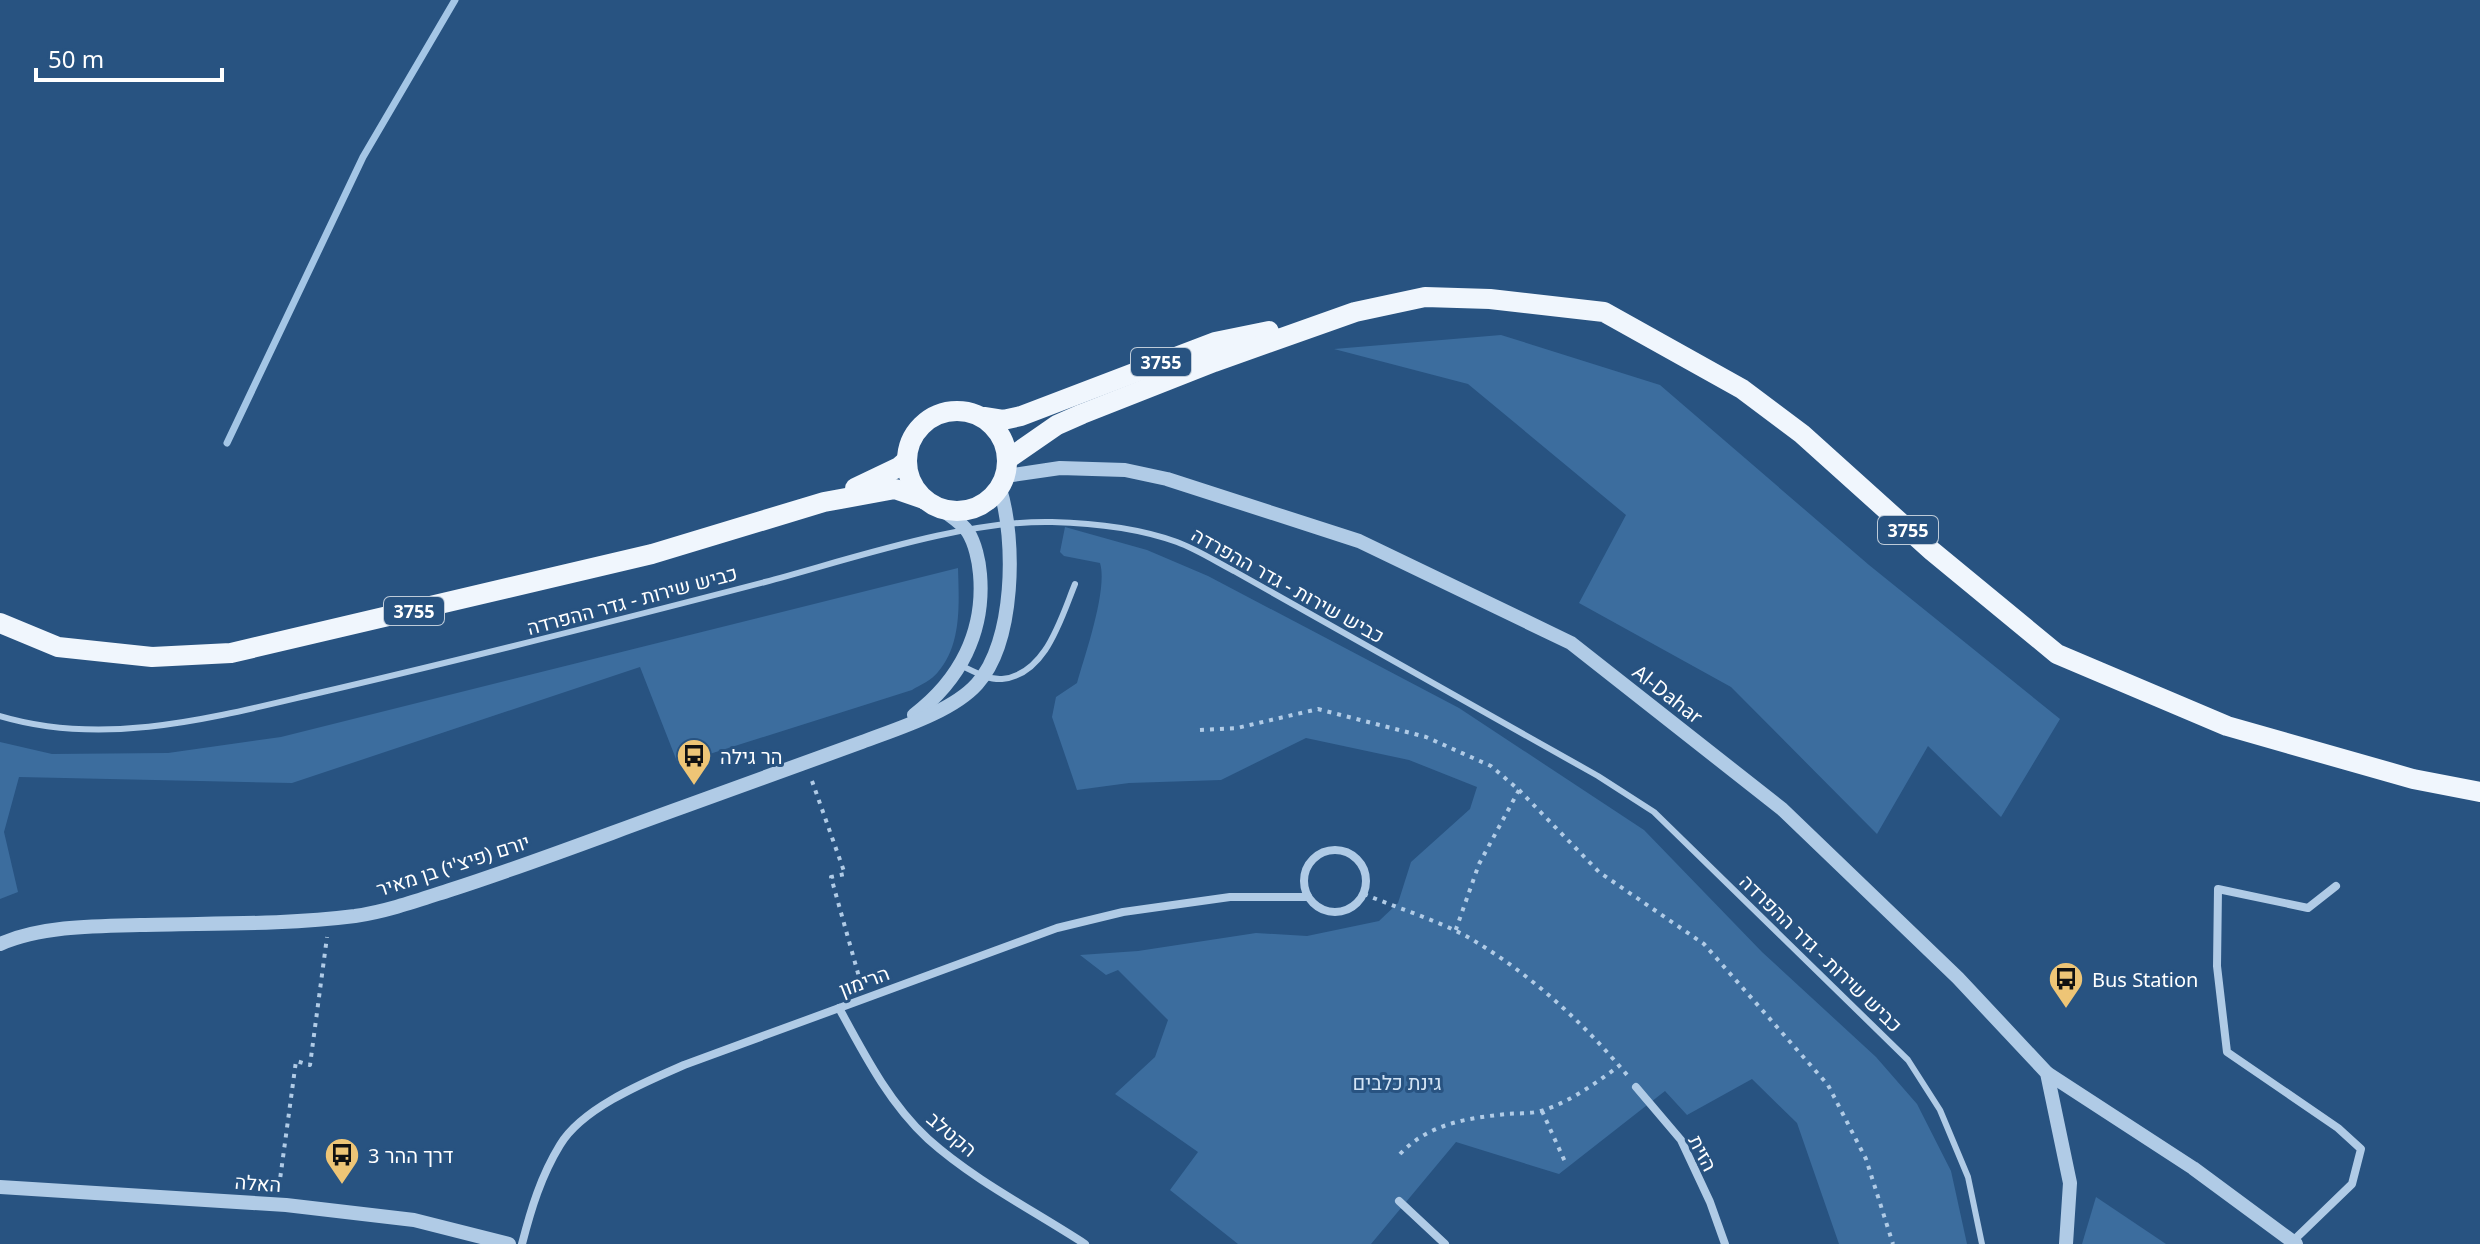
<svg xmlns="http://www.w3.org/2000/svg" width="2480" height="1244" font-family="'Noto Sans',Heebo,sans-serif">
<rect width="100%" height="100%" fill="#285381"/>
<g fill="#3c6d9e">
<path d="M 1501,335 L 1660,385 L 1869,565 L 2060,719 L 2001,817 L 1928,746 L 1877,834 L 1731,687 L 1579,603 L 1626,515 L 1468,384 L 1334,349 Z"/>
<path d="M 1065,527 L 1147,550 L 1208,576 L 1459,708 L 1644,830 L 1762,952 L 1876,1057 L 1917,1104 L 1951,1171 L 1967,1244 L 1839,1244 L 1797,1123 L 1752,1079 L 1687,1115 L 1665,1091 L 1559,1174 L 1456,1142 L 1371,1244 L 1238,1244 L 1170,1190 L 1198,1152 L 1115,1094 L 1155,1057 L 1168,1020 L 1118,970 L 1106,975 L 1080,955 L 1138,951 L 1256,933 L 1307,936 L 1379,921 L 1398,903 L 1411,862 L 1470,809 L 1477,787 L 1409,760 L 1306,738 L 1221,780 L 1129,783 L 1077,790 L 1052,717 L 1056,697 L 1077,683 C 1085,655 1108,589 1100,563 L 1064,556 L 1060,552 Z"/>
<path d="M 958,568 C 959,603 962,644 938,672 C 932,680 920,685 912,690 L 678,764 L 640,667 L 292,783 L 19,777 L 4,832 L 18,892 L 0,899 L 0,742 L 52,754 L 168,753 L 281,737 Z"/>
<path d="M 2096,1197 L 2166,1244 L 2082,1244 Z"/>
</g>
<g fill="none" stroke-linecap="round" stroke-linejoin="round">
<path stroke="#a4c6e6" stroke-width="7" d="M 227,443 L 363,157 L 455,0"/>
<g stroke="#b0cbe6" stroke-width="4" stroke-dasharray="4 6" stroke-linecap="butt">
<path d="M 1200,730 L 1237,728 L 1318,709 L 1426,737 L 1491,766 L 1519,790 L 1479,864 L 1455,932"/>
<path d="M 812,781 L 845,874 L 831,877 L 861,984"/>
<path d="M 1519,790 L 1599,872 L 1704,944 L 1828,1085 L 1866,1159 L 1893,1244"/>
<path d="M 1364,894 C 1397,908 1434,919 1466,936 C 1527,971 1582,1021 1627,1075"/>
<path d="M 1542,1111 L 1566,1164"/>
<path d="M 1400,1154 C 1428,1124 1467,1118 1507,1114 C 1519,1113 1533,1114 1544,1110 C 1571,1101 1596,1083 1619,1066"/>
<path d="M 279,1187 L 296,1061 L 310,1065 L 327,937"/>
</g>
<g stroke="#b0cbe6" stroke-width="6">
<path d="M 960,665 C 973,671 988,680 1002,679 C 1046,675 1061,618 1075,584"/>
<path d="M 0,716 C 104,747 212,718 314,694 C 465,659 615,621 765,582 C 851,559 964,520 1052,522 C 1093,523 1138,528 1177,542 C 1196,549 1215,561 1234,571 L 1598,776 L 1654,812 L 1908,1060 L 1940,1110 L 1968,1177 L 1982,1244"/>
</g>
<g stroke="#b0cbe6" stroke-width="8">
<circle cx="1335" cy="881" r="31"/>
<path d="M 839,1008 C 864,1054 889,1103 928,1139 C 975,1181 1033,1210 1085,1244"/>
<path d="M 1636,1087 L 1681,1140 L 1710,1202 L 1725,1244"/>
<path d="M 1399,1201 L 1445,1244"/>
<path d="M 2292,1242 L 2352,1184 L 2361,1149 L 2338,1128 L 2227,1052 L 2217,966 L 2218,889 L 2308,908 L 2336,886"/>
<path d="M 522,1244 C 531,1209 541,1176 560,1145 C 582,1108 645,1082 684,1065 L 1057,928 L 1123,912 L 1230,897 L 1308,897"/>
</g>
<g stroke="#b0cbe6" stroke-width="14">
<path d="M 1006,476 L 1060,468 L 1125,470 L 1167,479 L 1359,541 L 1571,643 L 1782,809 L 1958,978 L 2047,1073 L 2070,1183 L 2066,1244"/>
<path d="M 914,715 C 960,680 985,632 980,574 C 979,561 975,543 968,532 C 963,524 952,517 944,511"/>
<path d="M 0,944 C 41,926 95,926 140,925 C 211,923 284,925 355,916 C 388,911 419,900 450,890 C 528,865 605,835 683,807 C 742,786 802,764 862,742 C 896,729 952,712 977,684 C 1015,642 1016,540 1000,489"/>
<path d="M 2047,1073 L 2193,1168 L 2296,1244"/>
<path d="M 0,1187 L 286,1205 L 414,1220 L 509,1244"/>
</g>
<g stroke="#f0f6fd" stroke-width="20">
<circle cx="957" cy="461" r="50"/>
<path d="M 984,417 L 1003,420 L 1021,416 L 1215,342 L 1269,331"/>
<path d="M 1008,459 L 1057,425 L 1082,414 L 1214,362 L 1355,312 L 1425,297 L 1490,299 L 1604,312 L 1742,389 L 1802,434 L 1932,551 L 2057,654 L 2227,726 L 2413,779 L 2480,792"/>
<path d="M 855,488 L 899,467 L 907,460"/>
<path d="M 0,623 L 58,647 L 152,657 L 231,653 L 652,554 L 824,502 L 895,489 L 924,499"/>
</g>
</g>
<defs>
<symbol id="bus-pin" viewBox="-11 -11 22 30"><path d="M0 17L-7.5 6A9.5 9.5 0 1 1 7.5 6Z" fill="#eec576" stroke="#285381"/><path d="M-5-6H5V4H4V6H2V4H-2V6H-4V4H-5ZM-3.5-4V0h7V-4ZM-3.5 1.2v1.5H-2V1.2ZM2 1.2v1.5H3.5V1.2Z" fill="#111"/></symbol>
</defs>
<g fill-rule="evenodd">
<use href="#bus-pin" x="674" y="736" width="40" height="54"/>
<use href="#bus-pin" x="2046" y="959" width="40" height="54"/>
<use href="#bus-pin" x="322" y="1135" width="40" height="54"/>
</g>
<g text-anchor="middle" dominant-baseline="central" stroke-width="6" stroke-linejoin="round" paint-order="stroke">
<g fill="#285381" stroke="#becbd9" stroke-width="2">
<rect x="1131" y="348" width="60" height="28" rx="6"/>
<rect x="1878" y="516" width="60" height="28" rx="6"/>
<rect x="384" y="597" width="60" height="28" rx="6"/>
</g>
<g font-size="18" font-weight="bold" fill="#fff">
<text x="1161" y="362">3755</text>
<text x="1908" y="530">3755</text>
<text x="414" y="611">3755</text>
</g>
<g font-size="20" fill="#fff" stroke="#285381">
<text transform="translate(1288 585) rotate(29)">כביש שירות - גדר ההפרדה</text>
<text transform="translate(632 600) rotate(-15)">כביש שירות - גדר ההפרדה</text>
<text transform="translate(1668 694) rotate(38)">Al-Dahar</text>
<text transform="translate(453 865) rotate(-18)">יורם (פיצ'י) בן מאיר</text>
<text transform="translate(1821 953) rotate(44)">כביש שירות - גדר ההפרדה</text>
<text transform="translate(864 981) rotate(-21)">הרימון</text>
<text transform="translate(952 1134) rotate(40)">הקטלב</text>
<text transform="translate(1703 1153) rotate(63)">הזית</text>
<text transform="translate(258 1183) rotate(4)">האלה</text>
</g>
<g font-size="20" fill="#fff" stroke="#285381" text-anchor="start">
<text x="720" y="756">הר גילה</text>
<text x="2092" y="979">Bus Station</text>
<text x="368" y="1155">דרך ההר 3</text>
</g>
<g font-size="20" fill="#d3e4f5" stroke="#285381">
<text x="1397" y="1082">גינת כלבים</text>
</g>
</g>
<path d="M36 68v12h186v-12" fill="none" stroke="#ffffff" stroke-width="4"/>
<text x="48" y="68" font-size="24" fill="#ffffff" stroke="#285381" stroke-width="6" paint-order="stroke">50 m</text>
</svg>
